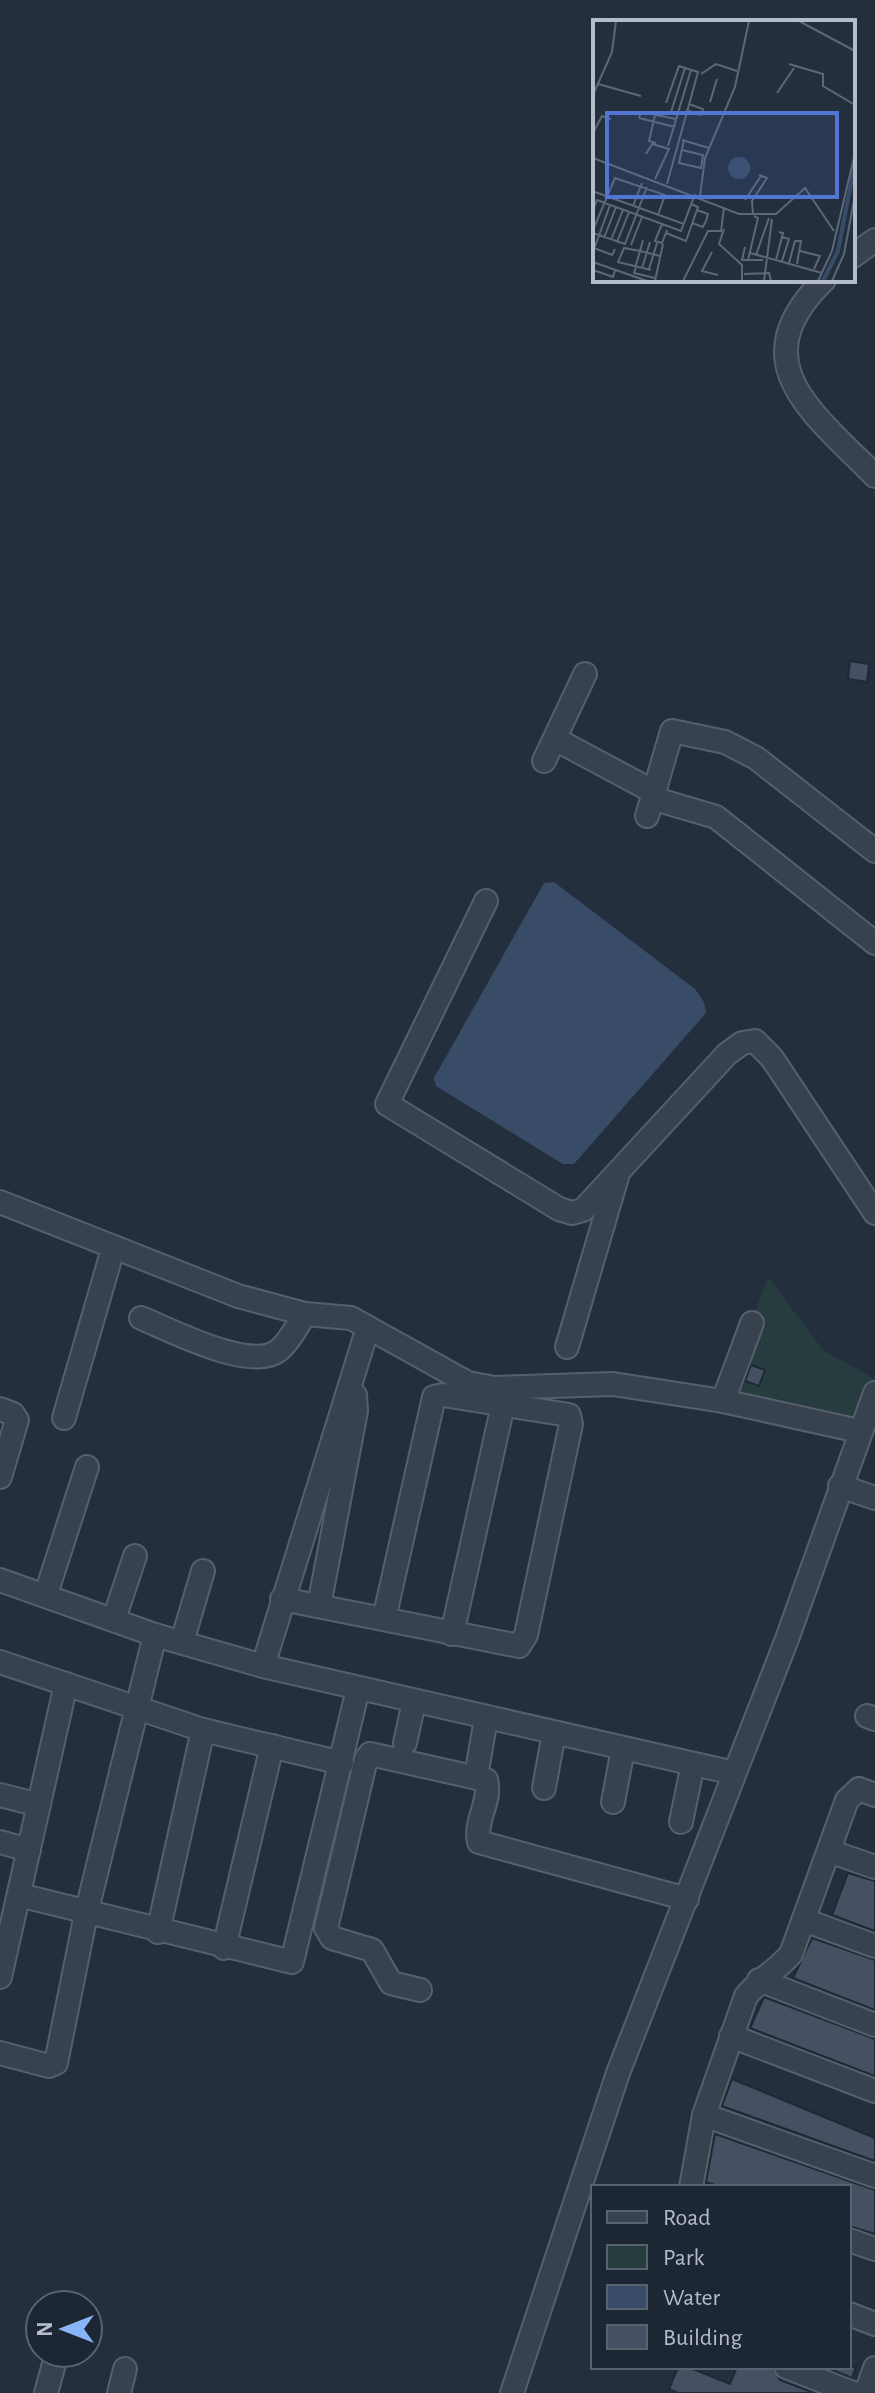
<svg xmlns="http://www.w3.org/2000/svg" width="875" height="2393" font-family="'Alegreya Sans',sans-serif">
<rect width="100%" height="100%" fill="#242f3e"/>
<path fill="#263c3f" d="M 768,1277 L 823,1350 L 875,1379 L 855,1434 L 721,1405 Z"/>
<path fill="#394c67" d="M 554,882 L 695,989 L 704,1002 L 706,1013 L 574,1164 L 563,1164 L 436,1086 L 434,1078 L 544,883 Z"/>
<g fill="#455162" stroke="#1f2835" stroke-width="2">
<path d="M 850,661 L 869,664 L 867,682 L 848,679 Z"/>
<path d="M 751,1365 L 765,1370 L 759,1386 L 745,1381 Z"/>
<path d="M 848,1873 L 875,1881 L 875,1931 L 832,1915 Z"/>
<path d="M 812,1938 L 875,1960 L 875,2010 L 793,1978 Z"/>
<path d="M 764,1997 L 875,2039 L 875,2076 L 750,2028 Z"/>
<path d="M 732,2079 L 875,2138 L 875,2161 L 722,2106 Z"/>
<path d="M 715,2134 L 875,2190 L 875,2234 L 849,2226 L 849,2187 L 721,2187 L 706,2182 Z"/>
<path d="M 678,2367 L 688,2367 L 730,2384 L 737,2367 L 772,2367 L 780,2380 L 814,2393 L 678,2393 L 669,2389 Z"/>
<path d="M 825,2367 L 856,2367 L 852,2378 Z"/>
</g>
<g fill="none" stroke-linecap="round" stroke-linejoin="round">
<defs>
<g id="minor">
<path d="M 853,256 L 875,240"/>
<path d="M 824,280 C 740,362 812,412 875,476"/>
<path d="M 555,739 L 656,793"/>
<path d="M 544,761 L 585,674"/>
<path d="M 655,799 L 716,817 L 875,943"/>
<path d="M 647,816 L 672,731 L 725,742 L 756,758 L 875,851"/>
<path d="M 486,901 L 387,1104 L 559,1209 L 572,1213 L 583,1210 L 727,1054 L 742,1043 L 755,1041 L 772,1058 L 875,1213"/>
<path d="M 0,1202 L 238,1296 L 305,1314 L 351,1318 L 468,1383 L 494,1388 L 613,1384 L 723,1401 L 859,1431"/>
<path d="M 141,1318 C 171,1330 252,1373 279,1350 C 290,1341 297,1326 305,1314"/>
<path d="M 567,1347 L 617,1177"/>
<path d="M 723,1401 L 752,1323"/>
<path d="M 0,1409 L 13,1414 L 17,1420 L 0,1477"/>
<path d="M 64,1418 L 113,1249"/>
<path d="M 840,1486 L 875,1498"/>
<path d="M 0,1580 L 155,1635 L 263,1666 L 734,1773"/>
<path d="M 46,1594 L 87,1467"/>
<path d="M 282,1599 L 519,1646 L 526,1635 L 571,1424 L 569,1415 L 443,1395 L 434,1397 L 384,1619"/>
<path d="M 319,1606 L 356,1411 L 355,1395"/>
<path d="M 114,1619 L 135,1556"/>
<path d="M 452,1634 L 503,1405"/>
<path d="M 182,1642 L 203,1571"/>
<path d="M 0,1662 L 203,1730 L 342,1763"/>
<path d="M 263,1666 L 364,1340"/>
<path d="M 867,1716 L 875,1719"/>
<path d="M 405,1743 L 414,1702"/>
<path d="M 478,1765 L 486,1718"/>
<path d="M 544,1788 L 554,1733"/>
<path d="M 0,1795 L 39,1805"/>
<path d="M 613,1802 L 623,1749"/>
<path d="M 681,1822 L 693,1764"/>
<path d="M 0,1842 L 29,1850"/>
<path d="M 829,1851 L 875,1867"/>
<path d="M 19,1895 L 292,1962 L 358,1689"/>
<path d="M 804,1920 L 875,1946"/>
<path d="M 158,1932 L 203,1730"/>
<path d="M 224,1948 L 272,1746"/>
<path d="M 0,1977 L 66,1684"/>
<path d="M 759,1980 L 875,2025"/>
<path d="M 420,1990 L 391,1983 L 372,1950 L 332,1938 L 326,1928 L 366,1759 L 370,1754 L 486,1780 C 492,1800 474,1821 479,1842 L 687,1899"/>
<path d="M 731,2036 L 875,2091"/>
<path d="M 0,2053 L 49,2066 L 56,2063 L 86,1914 L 155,1635"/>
<path d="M 704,2115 L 875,2176"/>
<path d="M 691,2187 L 704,2115 L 746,1996 C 760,1979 777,1970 791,1954 L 847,1800 L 859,1789 L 875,1795"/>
<path d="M 849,2240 L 875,2249"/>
<path d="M 849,2314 L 875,2324"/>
<path d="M 786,2367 L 853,2393"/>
<path d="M 46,2393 L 57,2353"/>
<path d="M 119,2393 L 125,2369"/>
<path d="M 512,2393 L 618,2073 L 787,1639 L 875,1393"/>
<path d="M 866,2393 L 875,2368"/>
</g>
</defs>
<use href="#minor" stroke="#565f6c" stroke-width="26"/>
<use href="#minor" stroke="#38414e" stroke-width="22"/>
</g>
<g transform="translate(593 20)">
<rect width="262" height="262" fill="#242f3e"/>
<path d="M135 148a11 11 0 1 1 22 0a11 11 0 1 1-22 0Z" fill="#394c67"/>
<path fill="none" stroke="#394c67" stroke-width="4" d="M 230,261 L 245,231 L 261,148"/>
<path fill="none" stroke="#5e6776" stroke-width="2" d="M 206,1 L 262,31M 196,44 L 230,54 L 230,66 L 262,85M 108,54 L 123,44 L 144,51M 5,64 L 48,76M 184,73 L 201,48M 0,75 L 19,32 L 23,1M 117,82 L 124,59M 73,83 L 86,46 L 105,52 L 74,164M 93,90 L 108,95 L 110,89 L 96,84M 78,92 L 92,48M 62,95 L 56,121 L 63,123M 46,98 L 48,92 L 83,99M 46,98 L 82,107M 1,111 L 9,96 L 18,99M 89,120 L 116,128M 75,126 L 98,50M 89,130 L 110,135 L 108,148 L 86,143 L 91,120M 53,134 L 59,124 L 76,129 L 62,159M 0,138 L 146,194 L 183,194 L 212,168 L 241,211M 2,172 L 91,204M 107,176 L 112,138 L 142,67 L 156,1M 152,180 L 168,156M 40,186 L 49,163M 0,190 L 4,180 L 88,211 L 102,174M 160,194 L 159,181 L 174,158 L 166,155M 99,203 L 110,207 L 113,201 L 115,194 L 104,190M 69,204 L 62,221 L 69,223 L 74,210M 131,209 L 126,224 L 149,245 L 149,261M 0,210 L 22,158 L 72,175 L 65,195M 0,213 L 32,224 L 54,167M 73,213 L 93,221 L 105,187 L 98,184M 11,218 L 23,187M 18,220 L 30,190M 50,220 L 47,231 L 31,228 L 25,242 L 58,250M 24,222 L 36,192M 38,225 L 49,197M 152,227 L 149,240 L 170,240M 1,228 L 19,235 L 22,229M 207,231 L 227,236 L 221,249M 0,232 L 17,185M 119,232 L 109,251 L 125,255M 157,233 L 229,253M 163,235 L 176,198M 155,240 L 165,198 L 161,196M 183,240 L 190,213 L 186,212M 189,241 L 196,219 L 189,217M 0,242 L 54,261M 196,243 L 202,221 L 208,221 L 204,244M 43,245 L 47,231 L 67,236M 43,247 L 41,253 L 62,258M 49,248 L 57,222M 56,249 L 64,223M 0,250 L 20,257 L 22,250M 151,254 L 176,253 L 178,261M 62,261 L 70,224M 90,261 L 115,211 L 128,211 L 131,188M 171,261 L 179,199M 225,261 L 239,231 L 262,133M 239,261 L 251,234 L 262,175"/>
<path fill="#5274d3" fill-opacity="0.15" stroke="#5274d3" stroke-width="4" d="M 14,93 L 244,93 L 244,177 L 14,177 Z"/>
<rect width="262" height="262" fill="none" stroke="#b4bcc9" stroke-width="4"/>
</g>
<rect x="591" y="2185" width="260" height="184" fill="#1d2633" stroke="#59626f" stroke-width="2"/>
<rect x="607" y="2211" width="40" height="12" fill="#38414e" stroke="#59626f" stroke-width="2"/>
<text x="663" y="2225" font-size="24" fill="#b4bcc9">Road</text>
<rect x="607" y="2245" width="40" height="24" fill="#263c3f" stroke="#59626f" stroke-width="2"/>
<text x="663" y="2265" font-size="24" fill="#b4bcc9">Park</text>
<rect x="607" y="2285" width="40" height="24" fill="#394c67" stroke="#59626f" stroke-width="2"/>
<text x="663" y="2305" font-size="24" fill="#b4bcc9">Water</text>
<rect x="607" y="2325" width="40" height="24" fill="#455162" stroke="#59626f" stroke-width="2"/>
<text x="663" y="2345" font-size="24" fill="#b4bcc9">Building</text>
<g transform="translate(64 2329) rotate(270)"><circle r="38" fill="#1d2633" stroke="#59626f" stroke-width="2"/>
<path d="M0-6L14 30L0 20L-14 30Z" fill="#8ab4f8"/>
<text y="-12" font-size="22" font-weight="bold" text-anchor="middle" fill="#b4bcc9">N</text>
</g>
</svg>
